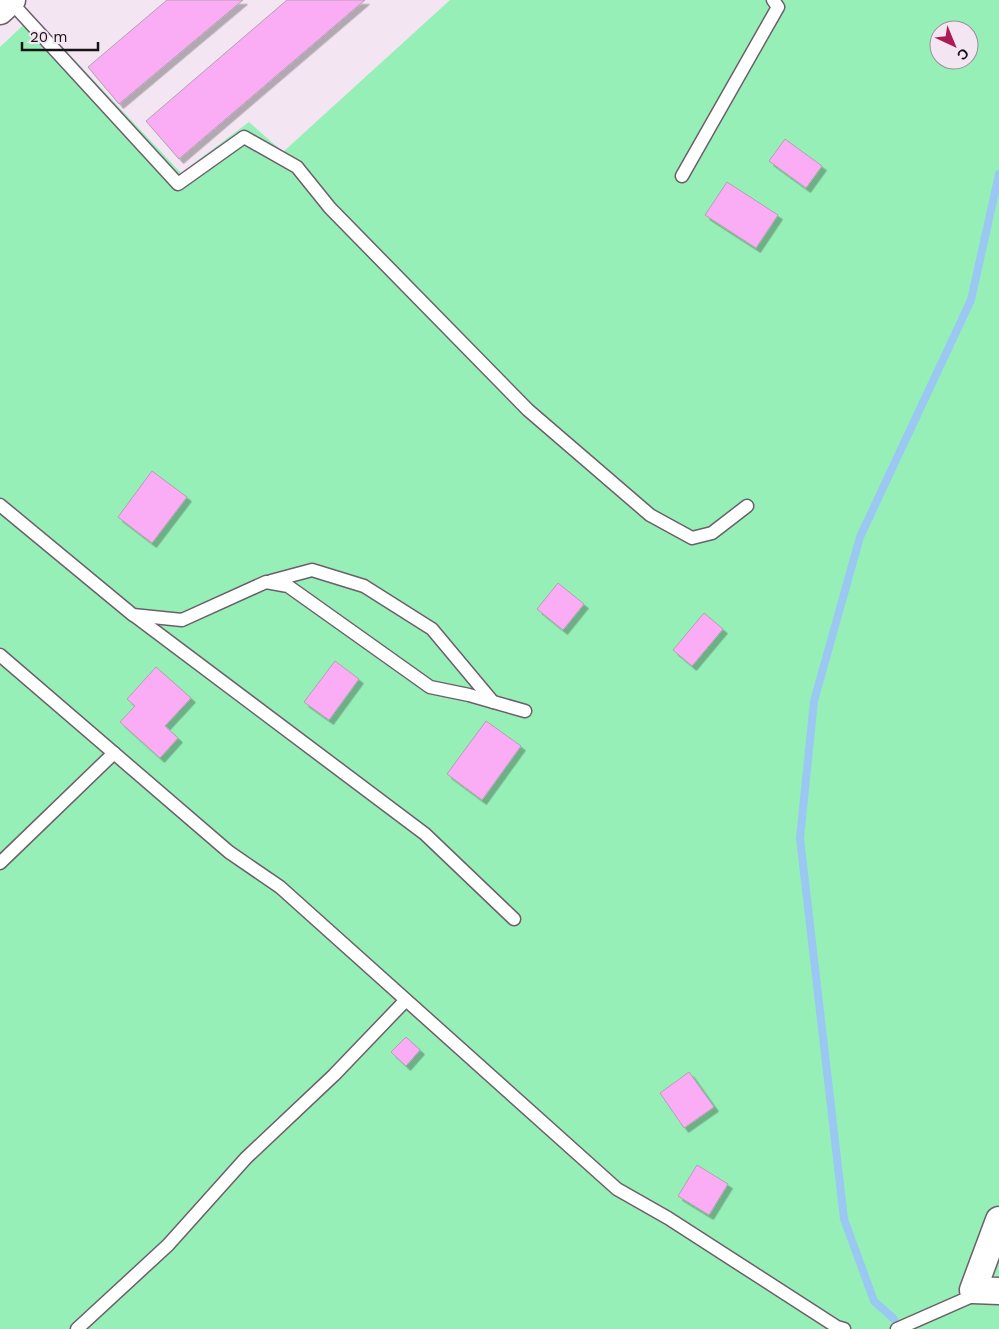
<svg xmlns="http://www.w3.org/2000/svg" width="999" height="1329" font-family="'Work Sans',sans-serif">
<defs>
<filter id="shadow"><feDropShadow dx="4.5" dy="4.5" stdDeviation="0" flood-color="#0004"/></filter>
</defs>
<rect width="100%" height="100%" fill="#f3e5f1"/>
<path fill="#97efb8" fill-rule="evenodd" d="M 450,0 L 999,0 L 999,1329 L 0,1329 L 0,47 L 33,16 L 181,173 L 249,122 L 283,152 ZM 939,30 L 969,30 L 969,60 L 939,60 Z"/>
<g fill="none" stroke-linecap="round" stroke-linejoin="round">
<path stroke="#9ac8f3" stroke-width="8" d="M 894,1319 L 874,1301 L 844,1219 L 800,838 L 814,701 L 860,537 L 971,300 L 999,174"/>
</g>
<g fill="#faacf4" stroke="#b0a2ae" filter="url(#shadow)">
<path d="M 167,0 L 243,0 L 119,104 L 88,67 Z"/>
<path d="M 287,0 L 365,0 L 179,159 L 146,121 Z"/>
<path d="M 785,139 L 822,166 L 806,188 L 769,161 Z"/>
<path d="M 727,182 L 778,215 L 756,248 L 705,215 Z"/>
<path d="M 152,471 L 187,497 L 152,543 L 118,517 Z"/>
<path d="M 558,583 L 584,604 L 563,630 L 537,609 Z"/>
<path d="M 704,613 L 723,629 L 692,666 L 673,650 Z"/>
<path d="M 335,661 L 359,679 L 329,720 L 304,702 Z"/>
<path d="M 156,667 L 191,698 L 165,726 L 178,738 L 160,758 L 120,722 L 135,706 L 127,699 Z"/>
<path d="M 486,721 L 521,746 L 482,800 L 447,774 Z"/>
<path d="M 406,1037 L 420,1050 L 406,1066 L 391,1052 Z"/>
<path d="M 689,1072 L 714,1107 L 684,1128 L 660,1093 Z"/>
<path d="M 697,1165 L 728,1184 L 709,1215 L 678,1196 Z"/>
</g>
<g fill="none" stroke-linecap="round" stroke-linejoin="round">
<defs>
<g id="lane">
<path d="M 10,1 L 178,184 L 244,137 L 297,167 L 330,208 L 528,410 L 650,515 L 692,538 L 712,533 L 747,506"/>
<path d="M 682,176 L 778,7 L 773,0"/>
<path d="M 0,505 L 133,615 L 182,620 L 266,582 L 288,586 L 430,687 L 469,695 L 525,711"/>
<path d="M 271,581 L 312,570 L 364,586 L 432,629 L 493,702"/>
<path d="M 135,616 L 425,834 L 514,919"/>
<path d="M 0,655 L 229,852 L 280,887 L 617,1189 L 668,1218 L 837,1327 L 844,1329"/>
<path d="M 0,863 L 114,753"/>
<path d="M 77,1329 L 168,1245 L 246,1158 L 334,1075 L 405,1001"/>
<path d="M 897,1329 L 979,1293"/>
</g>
<g id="street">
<path d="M 0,11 L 12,0"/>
<path d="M 999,1220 L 973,1290 L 999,1291"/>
</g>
</defs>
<use href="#lane" stroke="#6b5f6a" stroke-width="15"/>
<use href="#street" stroke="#6b5f6a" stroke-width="29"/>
<use href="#lane" stroke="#fff" stroke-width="12"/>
<use href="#street" stroke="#fff" stroke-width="26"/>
</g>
<g transform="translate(954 45) rotate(136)"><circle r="24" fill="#f3e5f1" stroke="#9b9199"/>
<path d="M0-4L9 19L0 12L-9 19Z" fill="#ac1b52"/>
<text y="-8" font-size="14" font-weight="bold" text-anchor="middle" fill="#161216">С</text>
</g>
<path d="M22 42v8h76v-8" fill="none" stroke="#161216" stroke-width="2.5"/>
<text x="30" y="42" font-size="15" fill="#161216" stroke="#f3e5f1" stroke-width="4" paint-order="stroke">20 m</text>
</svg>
